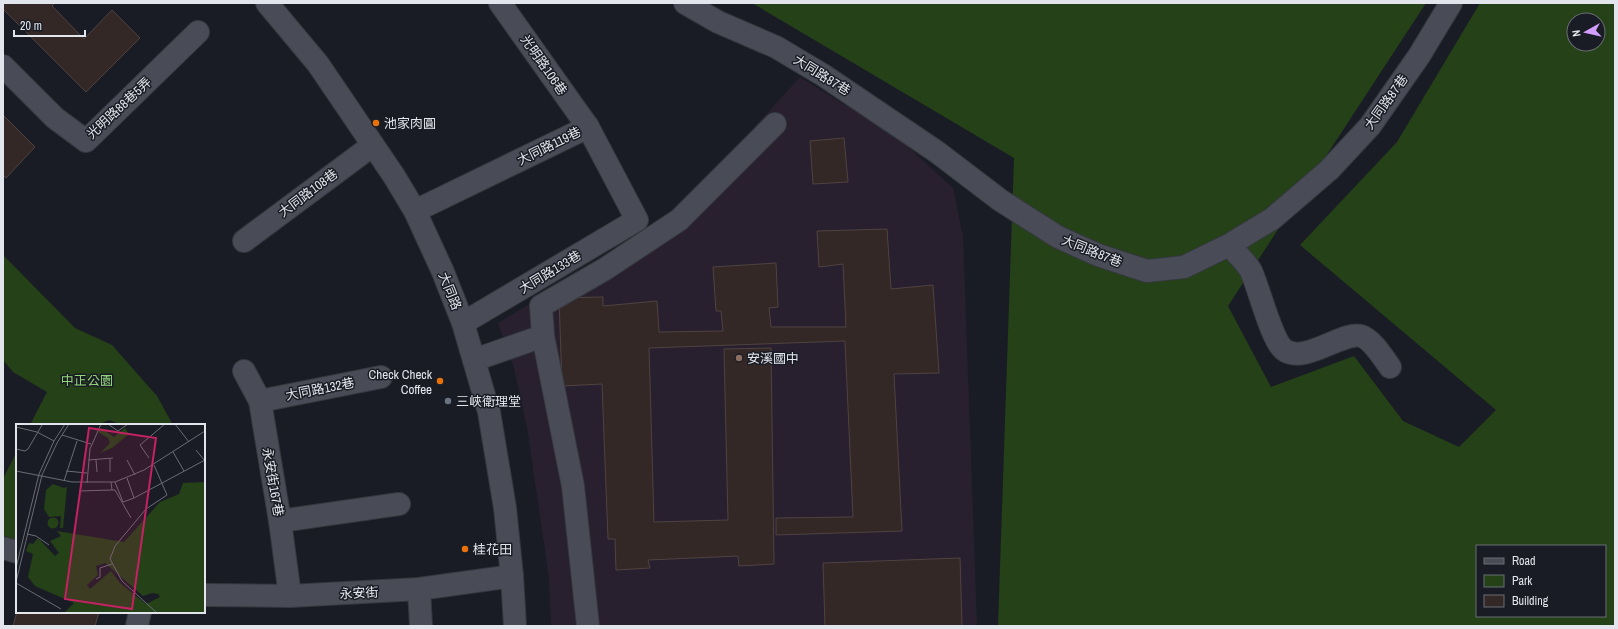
<svg xmlns="http://www.w3.org/2000/svg" width="1618" height="629" font-family="'Archivo Narrow','Noto Sans TC',sans-serif">
<rect width="100%" height="100%" fill="#1a1c25"/>
<path fill="#28202f" d="M 800,77 L 843,104 L 884,125 L 953,188 L 963,237 L 977,626 L 551,626 L 549,578 L 527,427 L 514,368 L 498,323 L 674,216 Z"/>
<g fill="#244117" fill-rule="evenodd">
<path d="M 752,3 L 1426,3 L 1228,306 L 1271,387 L 1354,356 L 1403,421 L 1459,447 L 1496,410 L 1300,245 L 1397,142 L 1480,3 L 1615,3 L 1615,626 L 998,626 L 1014,158 ZM 1574,20 L 1598,20 L 1598,44 L 1574,44 ZM 1477,546 L 1605,546 L 1605,616 L 1477,616 Z"/>
<path d="M 3,255 L 75,328 L 112,345 L 157,396 L 173,425 L 122,425 L 109,420 L 97,425 L 30,425 L 47,392 L 13,372 L 3,360 Z"/>
<path d="M 17,451 L 17,541 L 3,535 L 3,479 Z"/>
</g>
<g fill="#342827" stroke="#4f4341">
<path d="M 4,3 L 55,3 L 52,6 L 84,39 L 112,10 L 140,38 L 86,92 L 3,9 Z"/>
<path d="M 3,115 L 35,147 L 6,178 L 3,175 Z"/>
<path d="M 844,138 L 848,182 L 813,184 L 810,141 Z"/>
<path d="M 887,229 L 891,289 L 933,285 L 939,373 L 894,374 L 902,531 L 776,535 L 776,518 L 853,517 L 845,341 L 649,348 L 654,522 L 728,520 L 724,349 L 771,348 L 774,564 L 739,566 L 738,556 L 648,560 L 650,568 L 616,570 L 615,539 L 608,539 L 602,384 L 562,386 L 559,298 L 603,297 L 603,306 L 657,301 L 659,332 L 723,331 L 721,311 L 716,311 L 713,267 L 776,263 L 778,307 L 769,308 L 771,327 L 846,327 L 843,264 L 819,267 L 817,231 Z"/>
<path d="M 960,558 L 962,626 L 825,626 L 823,563 Z"/>
<path d="M 17,612 L 99,612 L 95,626 L 13,626 Z"/>
</g>
<g fill="none" stroke-linecap="round" stroke-linejoin="round">
<defs>
<g id="minor">
<path d="M 267,3 L 318,64 L 394,176 L 415,211 L 443,272 L 463,323 L 489,412 L 505,508 L 512,576 L 515,626"/>
<path d="M 500,3 L 588,127"/>
<path d="M 685,3 L 718,22 L 776,47 L 823,75 L 937,152 L 1000,200 L 1058,237 L 1098,255 L 1147,271 L 1184,267 L 1229,245 L 1272,219 L 1329,170 L 1370,126 L 1419,56 L 1451,3"/>
<path d="M 3,66 L 55,118 L 86,141 L 198,32"/>
<path d="M 415,211 L 588,127 L 637,220 L 463,323"/>
<path d="M 244,241 L 373,145"/>
<path d="M 1229,245 C 1236,253 1246,262 1251,271 C 1259,288 1271,338 1283,349 C 1303,366 1342,331 1361,336 C 1372,339 1384,359 1390,367"/>
<path d="M 543,336 L 573,486 L 588,626"/>
<path d="M 474,360 L 543,336 L 541,306 L 605,269 L 679,220 L 775,124"/>
<path d="M 244,371 L 260,401 L 280,521 L 290,596"/>
<path d="M 260,401 L 381,377"/>
<path d="M 280,521 L 399,504"/>
<path d="M 3,548 L 17,552"/>
<path d="M 419,589 L 421,626"/>
<path d="M 204,595 L 290,596 L 419,589 L 512,576"/>
<path d="M 137,626 L 140,612"/>
</g>
</defs>
<use href="#minor" stroke="#36383f" stroke-width="24"/>
<use href="#minor" stroke="#494c56" stroke-width="22"/>
</g>
<g fill="#e8710a" stroke="#1a1c25" stroke-width="1.5">
<circle cx="376" cy="123" r="4"/>
<circle cx="440" cy="381" r="4"/>
<circle cx="465" cy="549" r="4"/>
</g>
<circle fill="#8d6e63" stroke="#1a1c25" stroke-width="1.5" cx="739" cy="358" r="4"/>
<circle fill="#6b7280" stroke="#1a1c25" stroke-width="1.5" cx="448" cy="401" r="4"/>
<g text-anchor="middle" dominant-baseline="central" stroke-width="3" stroke-linejoin="round" paint-order="stroke">
<g font-size="13" fill="#e3e5ec" stroke="#1a1c25">
<text transform="translate(544 65) rotate(55)">光明路106巷</text>
<text transform="translate(822 75) rotate(32)">大同路87巷</text>
<text transform="translate(1386 102) rotate(-54)">大同路87巷</text>
<text transform="translate(119 108) rotate(-43)">光明路88巷5弄</text>
<text transform="translate(549 146) rotate(-26)">大同路119巷</text>
<text transform="translate(308 193) rotate(-37)">大同路108巷</text>
<text transform="translate(1092 251) rotate(22)">大同路87巷</text>
<text transform="translate(550 272) rotate(-31)">大同路133巷</text>
<text transform="translate(450 291) rotate(68)">大同路</text>
<text transform="translate(320 389) rotate(-11)">大同路132巷</text>
<text transform="translate(273 482) rotate(80)">永安街167巷</text>
<text transform="translate(359 593) rotate(-3)">永安街</text>
</g>
<g font-size="13" fill="#e3e5ec" stroke="#1a1c25" text-anchor="start">
<text x="384" y="123">池家肉圓</text>
<text x="747" y="358">安溪國中</text>
<text x="432" y="374" text-anchor="end">Check Check<tspan x="432" dy="15">Coffee</tspan></text>
<text x="456" y="401">三峽衛理堂</text>
<text x="473" y="549">桂花田</text>
</g>
<g font-size="13" fill="#93d479" stroke="#1a1c25">
<text x="87" y="380">中正公園</text>
</g>
</g>
<g transform="translate(16 424)">
<rect width="189" height="189" fill="#1a1c25"/>
<path d="M 85,4 L 98,13 L 109,4 L 113,10 L 96,24 L 84,29 L 94,19 L 92,14 L 82,8 ZM 189,58 L 189,189 L 48,189 L 58,179 L 19,162 L 12,153 L 17,130 L 10,127 L 13,119 L 17,120 L 22,114 L 39,132 L 43,129 L 34,117 L 45,112 L 41,107 L 108,118 L 144,78 L 163,70 L 167,59 ZM 89,139 L 127,172 L 136,169 L 142,170 L 144,173 L 130,180 L 104,159 L 95,147 L 74,165 L 71,161 L 82,151 L 80,142 ZM 37,60 L 48,64 L 51,63 L 47,104 L 44,104 L 45,92 L 33,93 L 28,85 L 30,66 ZM31.5 99a5.5 5.5 0 1 1 11 0a5.5 5.5 0 1 1-11 0Z" fill="#244117" fill-rule="evenodd"/>
<path fill="none" stroke="#6a6c75" stroke-width="1" d="M 92,0 L 102,7 L 112,0M 159,0 L 173,18M 0,3 L 21,8 L 38,17M 46,11 L 75,20M 0,25 L 9,27 L 12,25 L 26,1M 180,26 L 189,37M 157,28 L 168,47M 133,34 L 124,21 L 149,0M 94,35 L 94,48M 72,36 L 97,34M 80,36 L 81,48M 111,36 L 119,51M 138,41 L 151,71 L 130,85 L 99,122 L 94,135 L 106,157 L 141,189M 0,47 L 56,58 L 99,58 L 128,46 L 189,7M 50,47 L 71,49M 48,57 L 61,17M 95,58 L 96,66 L 99,66 L 115,94M 99,58 L 107,78 L 118,74 L 111,54M 71,59 L 74,25 L 85,0M 63,67 L 96,66M 118,74 L 189,36M 11,110 L 20,112 L 33,121M 0,144 L 23,50 L 38,17 L 49,0M 80,155 L 84,153 L 84,144 L 96,140M 0,158 L 26,51 L 41,19 L 53,0M 0,159 L 45,185"/>
<path fill="#c42262" fill-opacity="0.15" stroke="#c42262" stroke-width="2" d="M 73,4 L 140,14 L 116,185 L 49,175 Z"/>
<rect width="189" height="189" fill="none" stroke="#e3e5ec" stroke-width="2"/>
</g>
<rect width="1618" height="629" fill="none" stroke="#e3e5ec" stroke-width="8"/>
<rect x="1476" y="545" width="130" height="72" fill="#1a1c25" stroke="#6a6c75"/>
<rect x="1484" y="558" width="20" height="6" fill="#494c56" stroke="#6a6c75"/>
<text x="1512" y="565" font-size="12" fill="#e3e5ec">Road</text>
<rect x="1484" y="575" width="20" height="12" fill="#244117" stroke="#6a6c75"/>
<text x="1512" y="585" font-size="12" fill="#e3e5ec">Park</text>
<rect x="1484" y="595" width="20" height="12" fill="#342827" stroke="#6a6c75"/>
<text x="1512" y="605" font-size="12" fill="#e3e5ec">Building</text>
<g transform="translate(1586 32) rotate(262)"><circle r="19" fill="#1a1c25" stroke="#6a6c75"/>
<path d="M0-3L7 15L0 10L-7 15Z" fill="#d29dfd"/>
<text y="-6" font-size="11" font-weight="bold" text-anchor="middle" fill="#e3e5ec">N</text>
</g>
<path d="M14 30v6h71v-6" fill="none" stroke="#e3e5ec" stroke-width="2"/>
<text x="20" y="30" font-size="12" fill="#e3e5ec" stroke="#1a1c25" stroke-width="3" paint-order="stroke">20 m</text>
</svg>
